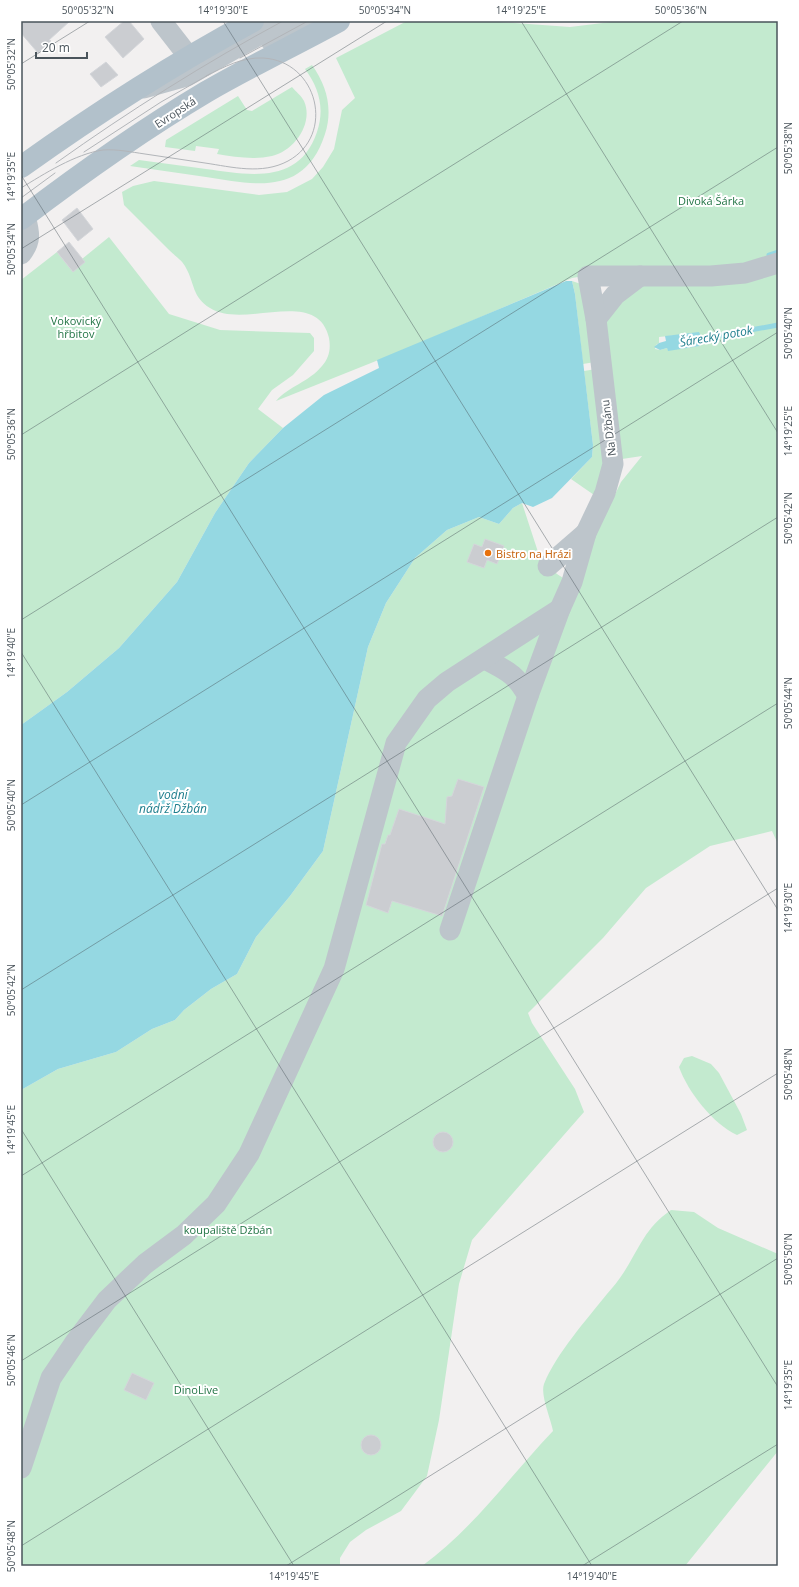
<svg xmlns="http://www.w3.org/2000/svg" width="799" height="1587" font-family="'Open Sans',sans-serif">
<rect width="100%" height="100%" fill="#f2f0f0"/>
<g fill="#c3eacf" fill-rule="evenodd">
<path d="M 407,21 L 485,21 L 570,27 L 619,21 L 778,21 L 778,262 L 584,276 L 572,278 L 401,351 L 276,401 C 289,386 309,382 322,366 C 329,358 331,349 329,338 C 317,286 244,330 210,308 C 192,297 195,284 186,268 C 183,261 175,256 169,250 C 154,235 139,220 124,205 L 122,192 L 133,186 L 154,181 L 259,195 L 287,192 L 312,179 L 323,167 L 334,149 L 342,110 L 355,98 L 336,58 Z"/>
<path d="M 312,65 C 327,86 333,109 325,134 C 305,196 256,185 206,177 C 181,173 155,170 130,166 L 139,160 C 161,163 184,166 206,169 C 250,175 299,185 317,132 C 325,108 319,88 305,69 Z"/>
<path d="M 292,87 C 296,92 301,95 304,101 C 314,123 294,151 272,156 C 254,160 235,157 217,154 L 219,149 L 196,146 L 195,151 L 165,147 L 166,140 L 238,96 L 247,110 L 252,111 Z"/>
<path d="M 109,237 L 169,314 L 220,330 L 310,333 L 314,338 L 314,351 L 293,375 L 272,390 L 258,409 L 283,428 L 249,463 L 215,513 L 177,582 L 119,648 L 67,692 L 21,725 L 21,280 L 57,252 L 73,272 L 82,259 Z"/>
<path d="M 778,270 L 778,844 L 772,831 L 710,846 L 646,888 L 603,938 L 528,1013 L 532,1023 L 575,1089 L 584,1112 L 472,1240 L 459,1284 L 439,1420 L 427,1476 L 401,1511 L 366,1530 L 350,1542 L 340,1558 L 340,1566 L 21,1566 L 21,1090 L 58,1069 L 116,1052 L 152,1029 L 175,1020 L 184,1010 L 211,989 L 237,974 L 256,937 L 290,896 L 323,851 L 368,647 L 386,603 L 415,558 L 447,530 L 479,517 L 499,524 L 513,508 L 522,503 L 539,555 C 546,566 555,573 566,580 L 586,554 L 621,482 L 642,456 L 622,459 L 603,326 L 633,286 ZM 699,333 L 700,346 L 668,350 L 667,348 L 660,350 L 655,349 L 656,345 L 659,343 L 659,337 Z"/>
<path d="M 572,281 L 584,285 L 595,362 L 583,364 L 575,294 Z"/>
<path d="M 596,369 L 608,459 L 597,497 L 571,479 L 592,457 L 593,445 L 584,371 Z"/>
<path d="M 692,1056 L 711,1064 L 719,1073 L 741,1114 L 747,1130 L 737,1135 C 713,1124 688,1092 679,1067 L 684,1058 Z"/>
<path d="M 671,1210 L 694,1212 L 718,1228 L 778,1254 L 778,1451 L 685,1566 L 422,1566 C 473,1529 510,1476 553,1431 C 551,1419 540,1395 544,1384 C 556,1354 587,1319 607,1294 C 613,1287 619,1280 624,1272 C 640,1247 645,1228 671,1210 Z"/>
</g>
<g fill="#95d8e2">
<path d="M 566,281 L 572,281 L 575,294 L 593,445 L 592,457 L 552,498 L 533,507 L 522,503 L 513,508 L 499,524 L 479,517 L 447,530 L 415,558 L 386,603 L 368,647 L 323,851 L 290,896 L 256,937 L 237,974 L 211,989 L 184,1010 L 175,1020 L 152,1029 L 116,1052 L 58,1069 L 21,1090 L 21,725 L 67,692 L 119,648 L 177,582 L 215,513 L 249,463 L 283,428 L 324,395 L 379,368 L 377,360 Z"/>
<path d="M 699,332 L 701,336 L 703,343 L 700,344 L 700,346 L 668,351 L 667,348 L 660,350 L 654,347 L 659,343 L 666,341 L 665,336 Z"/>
</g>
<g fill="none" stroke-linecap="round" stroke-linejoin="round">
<g stroke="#95d8e2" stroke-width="5">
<path d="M 769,255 L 778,252"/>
<path d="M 696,340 L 778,325"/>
</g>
</g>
<g fill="#cbcdd1" stroke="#d4d6da">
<path d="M 21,21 L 70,21 L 49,40 L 51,41 L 38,53 L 21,33 Z"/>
<path d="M 124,21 L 129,21 L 144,39 L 123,58 L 105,37 Z"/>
<path d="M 106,62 L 118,75 L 101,87 L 90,74 Z"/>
<path d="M 77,208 L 93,229 L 78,241 L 62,220 Z"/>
<path d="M 69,242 L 85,262 L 73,272 L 57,252 Z"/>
<path d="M 485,539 L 504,546 L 497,564 L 487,560 L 484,568 L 467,562 L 474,544 L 482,547 Z"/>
<path d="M 458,779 L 484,787 L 442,916 L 392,901 L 388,913 L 366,905 L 382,844 L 385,844 L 388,835 L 390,835 L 399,809 L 445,824 L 447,797 L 452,796 Z"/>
<circle cx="443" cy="1142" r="10"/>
<path d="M 132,1373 L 154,1383 L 146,1400 L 124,1390 Z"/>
<circle cx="371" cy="1445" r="10"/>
</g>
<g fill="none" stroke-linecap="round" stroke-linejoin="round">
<g stroke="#bdc5cb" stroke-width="21">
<path d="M 161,21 L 189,57"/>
<path d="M 271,41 L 308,21"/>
<path d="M 144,88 L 187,76 L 283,21"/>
<path d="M 21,254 C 32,240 29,232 25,216"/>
<path d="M 596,319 L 615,295 L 640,276"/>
<path d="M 548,566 L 586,533"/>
<path d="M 485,659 C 507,671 515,673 528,696"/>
<path d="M 450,930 L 528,696 L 560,609 L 572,582 L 586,533 L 605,493 L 613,464 L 596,319 L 588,276 L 711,276 L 745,273 L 778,263"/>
<path d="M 21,1468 L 51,1378 L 76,1341 L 107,1300 L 145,1264 L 184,1235 L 216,1204 L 249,1154 L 334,969 L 396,743 L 427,699 L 447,682 L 560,609"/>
</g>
<g stroke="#b2c1cb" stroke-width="22">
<path d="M 21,167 C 95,114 173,64 253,21"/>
<path d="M 21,219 C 80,174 142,130 206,92 C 249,67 295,45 339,21"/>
</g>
<g stroke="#b2b5b9" stroke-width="1">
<path d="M 240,58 L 308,21"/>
<path d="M 84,152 L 161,102 L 210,74"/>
<path d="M 56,163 C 129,111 205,63 283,21"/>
<path d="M 21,188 C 44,174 75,154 103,150 C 117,149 131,152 145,154 C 165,157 185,160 205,163 C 232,167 262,175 288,161 C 336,135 318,61 263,58 C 242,57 224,67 206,76"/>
<path d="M 21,198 L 55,173"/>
</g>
</g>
<path fill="none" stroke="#4a545b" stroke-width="1" stroke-opacity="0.45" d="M 223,21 L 778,910M 521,21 L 778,433M 21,64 L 90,21M 21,175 L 778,1387M 21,249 L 387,21M 21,435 L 683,21M 21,620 L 778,147M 21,652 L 592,1566M 21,805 L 778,332M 21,990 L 778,517M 21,1129 L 294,1566M 21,1176 L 778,703M 21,1361 L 778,888M 21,1546 L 778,1073M 286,1566 L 778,1258M 582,1566 L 778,1444"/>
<circle fill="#e8710a" stroke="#fff" stroke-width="1.5" cx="488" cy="553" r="4"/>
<g text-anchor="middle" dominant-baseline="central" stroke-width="4" stroke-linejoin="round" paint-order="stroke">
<g font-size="11" fill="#4a545b" stroke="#fff">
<text transform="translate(175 112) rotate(-33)">Evropská</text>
<text transform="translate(608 428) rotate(-97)">Na Džbánu</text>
</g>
<g font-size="11" fill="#227445" stroke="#fff">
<text x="711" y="200">Divoká Šárka</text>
<text x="76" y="320">Vokovický<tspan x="76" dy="13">hřbitov</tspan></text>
<text x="228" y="1229">koupaliště Džbán</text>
<text x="196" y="1389">DinoLive</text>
</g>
<g font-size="11" fill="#c56008" stroke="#fff" text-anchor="start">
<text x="496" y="553">Bistro na Hrázi</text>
</g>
<g font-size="12" font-style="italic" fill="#1c7d8c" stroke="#fff">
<text transform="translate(716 336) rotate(-10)">Šárecký potok</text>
<text x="173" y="794">vodní<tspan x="173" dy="14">nádrž Džbán</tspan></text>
</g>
</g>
<rect width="799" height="1587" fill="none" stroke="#ffffff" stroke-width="44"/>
<path d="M36 52v6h51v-6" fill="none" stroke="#4a545b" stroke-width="2"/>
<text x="42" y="52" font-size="12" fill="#4a545b" stroke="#ffffff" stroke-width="3" paint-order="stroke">20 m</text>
<rect x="22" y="22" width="755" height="1543" fill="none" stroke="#4a545b" stroke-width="1.5"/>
<g font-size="10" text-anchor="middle" fill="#4a545b">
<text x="88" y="14">50°05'32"N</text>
<text x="223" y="14">14°19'30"E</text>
<text x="385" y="14">50°05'34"N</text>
<text x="521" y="14">14°19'25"E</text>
<text x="681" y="14">50°05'36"N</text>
<text transform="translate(11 64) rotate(-90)" y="4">50°05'32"N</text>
<text transform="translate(788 148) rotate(-90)" y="4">50°05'38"N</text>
<text transform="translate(11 177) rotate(-90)" y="4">14°19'35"E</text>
<text transform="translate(11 249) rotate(-90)" y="4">50°05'34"N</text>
<text transform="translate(788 333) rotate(-90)" y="4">50°05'40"N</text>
<text transform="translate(788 431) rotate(-90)" y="4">14°19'25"E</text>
<text transform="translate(11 434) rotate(-90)" y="4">50°05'36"N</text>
<text transform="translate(788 518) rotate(-90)" y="4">50°05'42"N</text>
<text transform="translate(11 653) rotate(-90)" y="4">14°19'40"E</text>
<text transform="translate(788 703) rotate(-90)" y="4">50°05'44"N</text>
<text transform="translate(11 805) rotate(-90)" y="4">50°05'40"N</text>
<text transform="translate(788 908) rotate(-90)" y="4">14°19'30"E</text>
<text transform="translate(11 990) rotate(-90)" y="4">50°05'42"N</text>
<text transform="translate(788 1074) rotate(-90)" y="4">50°05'48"N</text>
<text transform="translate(11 1130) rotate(-90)" y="4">14°19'45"E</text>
<text transform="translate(788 1259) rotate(-90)" y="4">50°05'50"N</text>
<text transform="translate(11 1360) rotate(-90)" y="4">50°05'46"N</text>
<text transform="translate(788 1385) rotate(-90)" y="4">14°19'35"E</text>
<text transform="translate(11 1546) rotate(-90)" y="4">50°05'48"N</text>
<text x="294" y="1580">14°19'45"E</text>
<text x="592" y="1580">14°19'40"E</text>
</g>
</svg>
